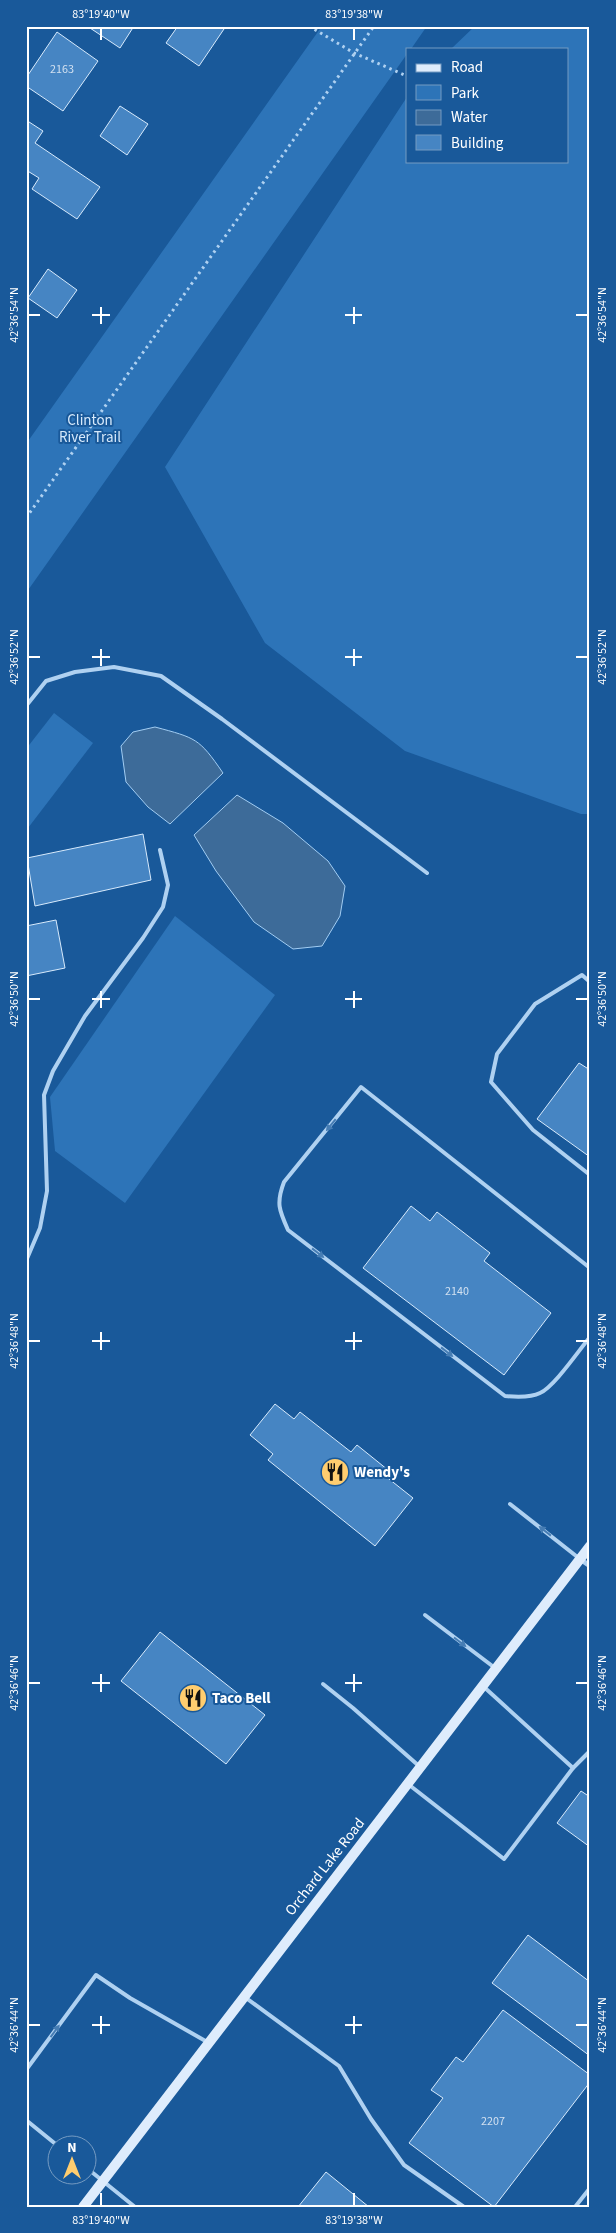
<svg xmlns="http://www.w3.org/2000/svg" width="616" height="2233" font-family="'Source Sans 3',sans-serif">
<rect width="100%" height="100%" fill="#19599a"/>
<g fill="#2d74b8">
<path d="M 322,26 L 427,26 L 411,49 L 407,49 L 407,54 L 26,593 L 26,444 Z"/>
<path d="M 475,26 L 590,26 L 590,814 L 581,814 L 405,751 L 265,643 L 165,467 L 407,97 L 407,161 L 567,161 L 567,49 L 451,49 Z"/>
<path d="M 54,713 L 93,743 L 28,828 L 26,749 Z"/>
<path d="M 175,916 L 275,995 L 125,1203 L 55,1151 L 50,1097 Z"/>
</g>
<g fill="#3d6b99" stroke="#a2cdf3">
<path d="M 155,727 C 196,738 199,738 223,773 L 170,824 L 148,807 L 126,782 L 121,746 L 133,732 Z"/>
<path d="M 237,795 L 283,823 L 328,861 L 345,886 L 340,916 L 322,946 L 293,949 L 254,922 L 216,871 L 194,835 Z"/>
</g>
<g fill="#4685c3" stroke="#d7eafc">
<path d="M 87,26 L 134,26 L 120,48 Z"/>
<path d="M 178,26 L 219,26 L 224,29 L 199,66 L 166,43 Z"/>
<path d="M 57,32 L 98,61 L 63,111 L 26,86 L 26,78 Z"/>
<path d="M 120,106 L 148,124 L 127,155 L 100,136 Z"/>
<path d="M 26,120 L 43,131 L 35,143 L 100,187 L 77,219 L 32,189 L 39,178 L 26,170 Z"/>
<path d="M 48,269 L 77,290 L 57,318 L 28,298 Z"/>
<path d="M 143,834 L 151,880 L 35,906 L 27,858 Z"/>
<path d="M 56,920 L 65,968 L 26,976 L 26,926 Z"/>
<path d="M 579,1063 L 590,1070 L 590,1157 L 537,1119 Z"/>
<path d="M 411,1206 L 430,1221 L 437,1212 L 490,1253 L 484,1261 L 551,1313 L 504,1375 L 363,1268 Z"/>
<path d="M 275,1404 L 294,1419 L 300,1412 L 351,1452 L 357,1445 L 388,1470 L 384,1475 L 413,1498 L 375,1546 L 268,1460 L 273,1454 L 250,1435 Z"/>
<path d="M 160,1632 L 265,1715 L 226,1764 L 121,1681 Z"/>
<path d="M 581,1791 L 590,1797 L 590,1847 L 557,1823 Z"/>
<path d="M 528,1935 L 590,1982 L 590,2056 L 492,1983 Z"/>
<path d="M 503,2010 L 590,2075 L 590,2082 L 494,2207 L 409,2143 L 443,2098 L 431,2090 L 456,2057 L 463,2062 Z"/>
<path d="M 326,2172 L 369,2207 L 298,2207 Z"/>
</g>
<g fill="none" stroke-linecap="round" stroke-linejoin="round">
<g stroke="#afd1f1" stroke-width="3" stroke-dasharray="2.5 4" stroke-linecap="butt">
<path d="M 309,26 L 354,53 L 407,76"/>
<path d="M 26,518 L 374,26"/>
</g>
<g stroke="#afd1f1" stroke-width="4">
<path d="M 26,706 L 46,681 L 75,672 L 114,667 L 161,676 L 222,719 L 427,873"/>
<path d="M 590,982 L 582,975 L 535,1004 L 497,1054 L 491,1082 L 533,1130 L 590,1175"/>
<path d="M 26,1261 L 40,1228 L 47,1191 L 44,1095 L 53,1071 L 85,1016 L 143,938 L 163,907 L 168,885 L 160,850"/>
<path d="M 590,1268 L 361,1087 L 284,1182 C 276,1203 279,1210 288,1230 L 505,1396 C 516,1397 530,1398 540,1393 C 554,1387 579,1350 590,1337"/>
<path d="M 510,1504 L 580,1559"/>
<path d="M 425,1615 L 495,1668"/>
<path d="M 323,1684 L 353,1708 L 419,1766"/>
<path d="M 484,1687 L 573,1768"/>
<path d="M 408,1784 L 504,1859 L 573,1768 L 590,1751"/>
<path d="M 246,1998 L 339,2066 L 371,2119 L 404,2165 L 464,2207"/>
<path d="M 26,2070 L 96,1975 L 130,1998 L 209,2043"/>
<path d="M 26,2120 L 58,2146"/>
<path d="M 88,2169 L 135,2207"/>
<path d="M 575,2207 L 590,2188"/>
</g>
<path stroke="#afd1f1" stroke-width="5" d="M 580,1559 L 590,1566"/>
<path stroke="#deecfc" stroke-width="10" d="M 83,2207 L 590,1546"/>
</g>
<defs><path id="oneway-solid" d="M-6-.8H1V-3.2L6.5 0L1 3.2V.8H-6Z" transform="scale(1.25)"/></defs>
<g fill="#467db4">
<use href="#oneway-solid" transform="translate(331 1125) rotate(129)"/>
<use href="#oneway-solid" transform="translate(318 1253) rotate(38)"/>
<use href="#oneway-solid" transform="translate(447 1352) rotate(38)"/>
<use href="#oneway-solid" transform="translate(545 1531) rotate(-142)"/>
<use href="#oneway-solid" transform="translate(460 1642) rotate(37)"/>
<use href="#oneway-solid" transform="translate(55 2031) rotate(-54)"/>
</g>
<path fill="none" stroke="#fff" stroke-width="2" d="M 101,28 L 101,40M 354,28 L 354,40M 101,307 L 101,324M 354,307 L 354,324M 28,315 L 40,315M 92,315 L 110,315M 345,315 L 362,315M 576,315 L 588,315M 101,649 L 101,666M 354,649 L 354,666M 28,657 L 40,657M 92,657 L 110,657M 345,657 L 362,657M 576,657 L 588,657M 101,991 L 101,1008M 354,991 L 354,1008M 28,999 L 40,999M 92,999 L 110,999M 345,999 L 362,999M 576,999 L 588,999M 101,1332 L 101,1350M 354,1332 L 354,1350M 28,1341 L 40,1341M 92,1341 L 110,1341M 345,1341 L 362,1341M 576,1341 L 588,1341M 101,1674 L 101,1692M 354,1674 L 354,1692M 28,1683 L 40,1683M 92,1683 L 110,1683M 345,1683 L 362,1683M 576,1683 L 588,1683M 101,2016 L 101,2034M 354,2016 L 354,2034M 28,2025 L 40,2025M 92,2025 L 110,2025M 345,2025 L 362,2025M 576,2025 L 588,2025M 101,2193 L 101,2206M 354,2193 L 354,2206"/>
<defs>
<symbol id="restaurant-disc" viewBox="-11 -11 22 22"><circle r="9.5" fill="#ffcd6f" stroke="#19599a"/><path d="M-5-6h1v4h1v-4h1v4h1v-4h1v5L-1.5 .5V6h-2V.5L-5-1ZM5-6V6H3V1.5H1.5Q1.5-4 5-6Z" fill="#111"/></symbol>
</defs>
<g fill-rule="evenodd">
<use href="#restaurant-disc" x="319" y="1456" width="32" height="32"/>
<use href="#restaurant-disc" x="177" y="1682" width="32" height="32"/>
</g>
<g text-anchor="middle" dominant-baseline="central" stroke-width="4" stroke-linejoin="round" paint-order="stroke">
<g font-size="12" fill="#d1e0f0">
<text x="62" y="69">2163</text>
<text x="457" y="1291">2140</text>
<text x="493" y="2121">2207</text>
</g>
<g font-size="15" fill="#d7eafc" stroke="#19599a">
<text x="90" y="420">Clinton<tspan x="90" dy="17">River Trail</tspan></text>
</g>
<g font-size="15" font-weight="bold" fill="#fff" stroke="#19599a" text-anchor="start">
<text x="354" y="1472">Wendy's</text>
<text x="212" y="1698">Taco Bell</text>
</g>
<g font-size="15" fill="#fff" stroke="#19599a">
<text transform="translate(325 1867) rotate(-52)">Orchard Lake Road</text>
</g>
</g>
<rect width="616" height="2233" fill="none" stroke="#19599a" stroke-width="55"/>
<rect x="406" y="48" width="162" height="115" fill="#19599a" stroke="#759bc2"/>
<rect x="416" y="64" width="25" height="8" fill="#deecfc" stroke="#759bc2"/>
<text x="451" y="72" font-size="15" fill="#ffffff">Road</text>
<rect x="416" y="85" width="25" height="15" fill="#2d74b8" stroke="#759bc2"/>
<text x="451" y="98" font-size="15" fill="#ffffff">Park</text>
<rect x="416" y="110" width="25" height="15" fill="#3d6b99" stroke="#759bc2"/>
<text x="451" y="122" font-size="15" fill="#ffffff">Water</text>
<rect x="416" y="135" width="25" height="15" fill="#4685c3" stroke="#759bc2"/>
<text x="451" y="148" font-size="15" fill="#ffffff">Building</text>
<g transform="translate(72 2160)"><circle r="24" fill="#19599a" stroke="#759bc2"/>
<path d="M0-4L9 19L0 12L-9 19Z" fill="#ffcd6f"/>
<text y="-8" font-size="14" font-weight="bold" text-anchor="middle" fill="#ffffff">N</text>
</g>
<rect x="28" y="28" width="560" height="2178" fill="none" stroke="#fff" stroke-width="2"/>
<g font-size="12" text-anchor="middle" fill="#fff">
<text x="101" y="18">83°19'40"W</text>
<text x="354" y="18">83°19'38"W</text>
<text transform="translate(14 315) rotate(-90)" y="4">42°36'54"N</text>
<text transform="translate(602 315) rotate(-90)" y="4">42°36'54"N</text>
<text transform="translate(14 657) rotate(-90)" y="4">42°36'52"N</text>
<text transform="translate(602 657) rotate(-90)" y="4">42°36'52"N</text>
<text transform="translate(14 999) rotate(-90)" y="4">42°36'50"N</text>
<text transform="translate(602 999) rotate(-90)" y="4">42°36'50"N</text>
<text transform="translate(14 1341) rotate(-90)" y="4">42°36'48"N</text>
<text transform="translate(602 1341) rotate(-90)" y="4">42°36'48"N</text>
<text transform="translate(14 1683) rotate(-90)" y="4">42°36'46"N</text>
<text transform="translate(602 1683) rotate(-90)" y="4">42°36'46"N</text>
<text transform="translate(14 2025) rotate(-90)" y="4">42°36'44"N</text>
<text transform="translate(602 2025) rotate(-90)" y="4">42°36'44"N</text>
<text x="101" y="2224">83°19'40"W</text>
<text x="354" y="2224">83°19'38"W</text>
</g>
</svg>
